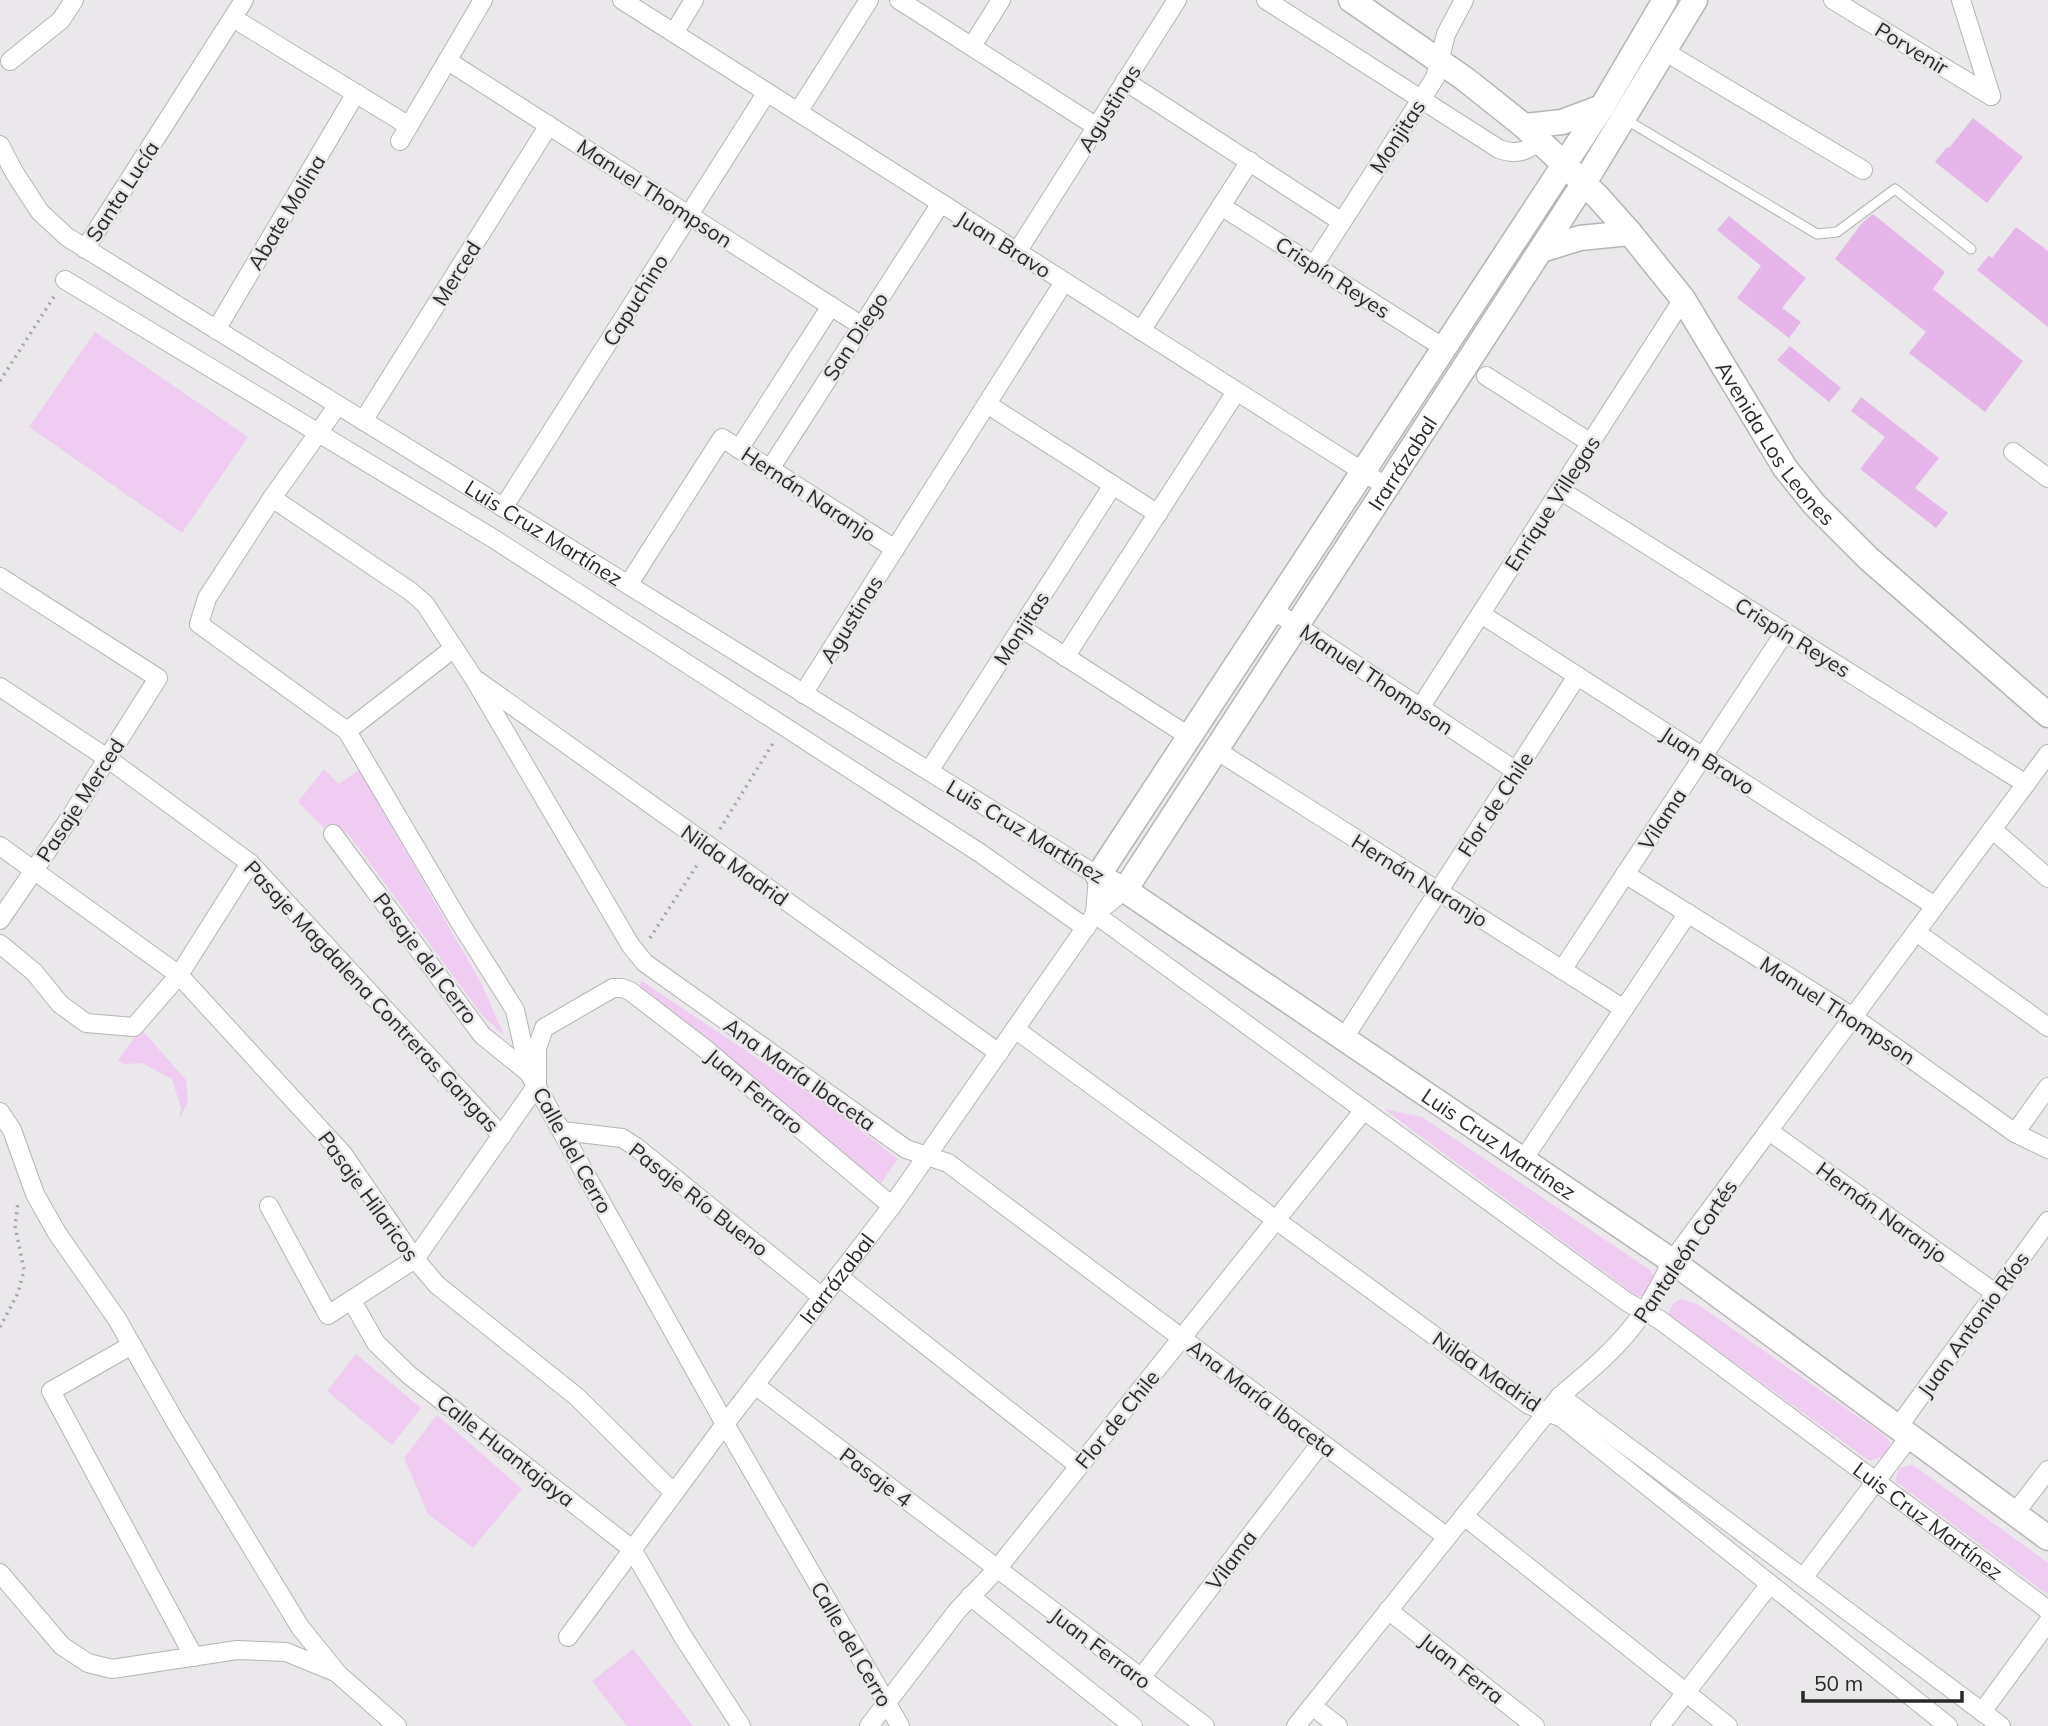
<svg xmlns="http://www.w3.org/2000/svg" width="2048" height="1726" font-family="Mulish,sans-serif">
<rect width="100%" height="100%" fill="#eae8eb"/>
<g fill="#f0cbf2">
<path d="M 95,332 L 248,437 L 182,533 L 29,427 Z"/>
<path d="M 324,769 L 339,784 L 359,770 L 481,983 L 504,1035 L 483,1016 L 349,835 L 335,824 L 324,828 L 298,802 Z"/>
<path d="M 642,981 L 831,1108 L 898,1159 L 881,1183 L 639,986 Z"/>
<path d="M 141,1029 L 186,1080 L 188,1102 L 179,1119 L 181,1108 L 172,1079 L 142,1063 L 125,1064 L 118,1060 Z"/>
<path d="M 1384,1109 L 1422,1117 L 1650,1270 L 1655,1279 L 1648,1297 L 1637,1296 Z"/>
<path d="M 1680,1299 L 1697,1304 L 1884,1435 L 1890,1442 C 1888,1456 1881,1459 1868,1460 L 1668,1314 L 1673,1304 Z"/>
<path d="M 356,1354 L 421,1408 L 392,1445 L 327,1391 Z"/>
<path d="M 437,1415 L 522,1489 L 473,1548 L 428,1514 L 404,1458 Z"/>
<path d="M 1913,1465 L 2048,1563 L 2048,1595 L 1895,1481 L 1899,1468 Z"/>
<path d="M 633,1649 L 693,1726 L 627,1726 L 592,1681 Z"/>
</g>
<g fill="#e6b6ea">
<path d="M 1973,118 L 2023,157 L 1987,203 L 1935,162 L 1947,147 L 1949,148 Z"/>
<path d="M 1873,214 L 1945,272 L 1933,289 L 2023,361 L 1985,412 L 1909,353 L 1926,332 L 1835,259 L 1862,223 Z"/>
<path d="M 1729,216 L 1806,278 L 1782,308 L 1801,322 L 1789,338 L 1737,298 L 1761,266 L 1717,230 Z"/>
<path d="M 2016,227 L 2048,251 L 2048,327 L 1977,270 L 1989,255 L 1992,258 Z"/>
<path d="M 1790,346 L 1841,388 L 1829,402 L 1777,360 Z"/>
<path d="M 1861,397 L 1939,458 L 1915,488 L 1948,513 L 1936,528 L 1860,469 L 1885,437 L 1851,411 Z"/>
</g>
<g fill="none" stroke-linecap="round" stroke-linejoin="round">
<defs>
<path id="lane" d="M 1625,119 L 1817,234 L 1837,232 L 1895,189 L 1971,249"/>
<g id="street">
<path d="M 622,0 L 1387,487"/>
<path d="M 899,0 L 1097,127"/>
<path d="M 1266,0 L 1499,149 C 1515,155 1527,152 1540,140"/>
<path d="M 1833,0 L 1991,96"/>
<path d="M 1961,0 L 1991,96"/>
<path d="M 233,18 L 409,126"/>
<path d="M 674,33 L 694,0"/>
<path d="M 972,46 L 1001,0"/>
<path d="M 1664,51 L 1863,170"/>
<path d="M 10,61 L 61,20 L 74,0"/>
<path d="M 448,61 L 862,326"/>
<path d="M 1125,81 L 1342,222"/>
<path d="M 798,112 L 869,0"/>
<path d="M 400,141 L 483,0"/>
<path id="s1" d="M 0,145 L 14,172 L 40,212 L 67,237 L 1098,876 L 1095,914"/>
<path d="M 1221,206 L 1444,348"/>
<path d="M 85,249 L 244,0"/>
<path d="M 1017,252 L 1177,0"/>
<path d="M 1314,265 L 1435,78 L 1446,34 L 1464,0"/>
<path d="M 65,280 L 494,539 L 980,853 L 1086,928"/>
<path d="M 216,330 L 356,93"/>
<path d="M 1141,331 L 1250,161"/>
<path d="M 1486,376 L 1591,443"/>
<path d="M 987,404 L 1158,514"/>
<path d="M 338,405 L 272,498 L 207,598 L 199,624 L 347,731 L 459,921 L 515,1010 L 529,1073 L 725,1424 L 900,1726"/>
<path d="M 363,421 L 549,125"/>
<path d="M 739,449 L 831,306"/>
<path d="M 2013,452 L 2048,478"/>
<path d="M 770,469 L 941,203"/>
<path d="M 1560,490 L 2026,784"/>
<path d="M 272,498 L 410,591 L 425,604 L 473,677 L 631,946 L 645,963 L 906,1149 L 948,1163 L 1447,1537"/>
<path d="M 503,508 L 767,92"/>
<path d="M 0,577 L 158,678 L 69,819 L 0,920"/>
<path d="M 628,585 L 722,438 L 895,549"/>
<path d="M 1273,610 L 1516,771"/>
<path d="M 1481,614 L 1935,906"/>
<path d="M 1021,628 L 1190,737"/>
<path d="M 1065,657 L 1236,392"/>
<path d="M 478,681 L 999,1053"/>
<path d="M 0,687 L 107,758 L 250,863 L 502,1136"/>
<path d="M 803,694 L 1064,282"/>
<path d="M 1420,708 L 1683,299"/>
<path d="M 347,731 L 454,648"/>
<path d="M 1216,750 L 1624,1009"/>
<path d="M 929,771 L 1113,485"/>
<path d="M 1992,829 L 2048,878"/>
<path d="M 333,834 L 482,1035 L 529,1073"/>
<path d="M 0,846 L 179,975 L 343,1154 L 415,1259 L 437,1285 L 577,1397 L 674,1493"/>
<path d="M 1625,874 L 1853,1017 L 2015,1133 L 2048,1149"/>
<path id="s2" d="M 1095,914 L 1627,1302 L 1660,1320 L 2048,1610"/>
<path d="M 1916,932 L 2048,1027"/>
<path d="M 0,944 L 34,972 L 60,1004 L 86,1023 L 134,1027 L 179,975 L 250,863"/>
<path d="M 1562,970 L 1785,632"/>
<path d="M 1015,1029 L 1529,1405 L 1562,1418 L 1948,1726"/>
<path d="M 1344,1038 L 1577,676"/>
<path d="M 0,1112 L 12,1130 L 35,1194 L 57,1233 L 117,1319 L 176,1423 L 300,1627 L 338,1674 L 397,1726"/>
<path d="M 563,1131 L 622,1138 L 636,1147 L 822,1297"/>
<path d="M 1769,1131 L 1995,1293"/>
<path d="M 2015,1133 L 2048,1087"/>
<path d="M 1523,1160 L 1688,913"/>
<path d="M 269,1206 L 328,1315 L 415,1259 L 537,1085 L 537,1048 L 544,1028 L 613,988 L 622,988 L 630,991 L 704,1048 L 892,1206"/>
<path d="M 838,1276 L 1079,1466"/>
<path d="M 352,1301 L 376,1343 L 409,1375 L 632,1549 L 682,1635 L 741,1726"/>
<path d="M 132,1345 L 51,1391 L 194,1657"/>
<path d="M 755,1385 L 1205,1726"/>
<path d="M 1560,1396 L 2001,1726"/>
<path d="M 1898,1427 L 2048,1221"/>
<path d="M 2015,1513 L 2048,1470"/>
<path d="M 1464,1516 L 1728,1726"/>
<path d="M 0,1573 L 62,1646 L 88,1663 L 112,1669 L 237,1650 L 286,1652 L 335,1672"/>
<path d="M 1803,1578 L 1910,1436"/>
<path d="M 970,1596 L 1133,1726"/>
<path d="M 1388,1610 L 1535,1726"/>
<path id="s3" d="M 568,1637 L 725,1424 L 892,1206 L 1095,914 L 1125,890"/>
<path d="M 1141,1678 L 1321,1443"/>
<path d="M 1312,1706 L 1338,1726"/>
<path d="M 1982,1712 L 2048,1622"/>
<path d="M 869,1726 L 957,1611 L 997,1569 L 1364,1110"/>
<path d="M 1296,1726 L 1560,1396 C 1590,1371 1619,1347 1642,1314 C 1654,1298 1663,1279 1672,1261 L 2048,754"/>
<path d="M 1660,1726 L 1770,1584"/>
</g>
<g id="secondary">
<path id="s4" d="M 1351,0 L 1465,79 L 1524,126 L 1598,197 L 1630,233 L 1683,299 L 1785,468 L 1814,504 L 1869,559 L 2048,715"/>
<path id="s5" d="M 1665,0 L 1602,107 L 1098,876 L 1125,890 L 1672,1261 L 2048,1538"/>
<path d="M 1524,126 L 1562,122 L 1602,107"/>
<path d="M 1541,250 L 1580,238 L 1630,233"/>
<path id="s6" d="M 1125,890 L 1584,183 L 1695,0"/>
</g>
</defs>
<use href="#lane" stroke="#b6b4b6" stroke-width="11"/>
<use href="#street" stroke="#b6b4b6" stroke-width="20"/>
<use href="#secondary" stroke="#b6b4b6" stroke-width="27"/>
<g stroke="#a6a4a6" stroke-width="3.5" stroke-dasharray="2 5" stroke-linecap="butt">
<path d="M 0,381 L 55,295"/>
<path d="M 720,829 L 775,740"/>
<path d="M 650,938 L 699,862"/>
<path d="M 0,1327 L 18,1293 L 24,1270 L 15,1226 L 18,1202"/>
</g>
<use href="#lane" stroke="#fff" stroke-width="9"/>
<use href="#street" stroke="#fff" stroke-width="18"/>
<use href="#secondary" stroke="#fff" stroke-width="24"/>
</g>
<g text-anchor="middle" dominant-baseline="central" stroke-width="5" stroke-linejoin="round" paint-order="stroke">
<g font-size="21" fill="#2a292a" stroke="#eae8eb">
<text transform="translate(1912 48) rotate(31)">Porvenir</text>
<text transform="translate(1109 108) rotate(-58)">Agustinas</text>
<text transform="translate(1397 136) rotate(-57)">Monjitas</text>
<text transform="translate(122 191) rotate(-57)">Santa Lucía</text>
<text transform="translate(655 193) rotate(33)">Manuel Thompson</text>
<text transform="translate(286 212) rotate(-59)">Abate Molina</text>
<text transform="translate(1004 244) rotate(32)">Juan Bravo</text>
<text transform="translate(456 273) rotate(-58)">Merced</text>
<text transform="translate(1333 277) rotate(33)">Crispín Reyes</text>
<text transform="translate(635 300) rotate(-58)">Capuchino</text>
<text transform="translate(855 336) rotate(-57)">San Diego</text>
<text stroke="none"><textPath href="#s4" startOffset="621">Avenida Los Leones</textPath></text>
<text stroke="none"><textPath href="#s6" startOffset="509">Irarrázabal</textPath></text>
<text transform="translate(809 494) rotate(33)">Hernán Naranjo</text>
<text transform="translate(1552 503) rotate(-57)">Enrique Villegas</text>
<text stroke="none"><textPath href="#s1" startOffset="676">Luis Cruz Martínez</textPath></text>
<text transform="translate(851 619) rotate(-58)">Agustinas</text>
<text transform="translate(1021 628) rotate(-57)">Monjitas</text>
<text transform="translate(1793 637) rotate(32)">Crispín Reyes</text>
<text transform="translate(1377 679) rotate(34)">Manuel Thompson</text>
<text transform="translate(1708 760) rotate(33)">Juan Bravo</text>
<text transform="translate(80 800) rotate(-57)">Pasaje Merced</text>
<text transform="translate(1495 804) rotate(-57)">Flor de Chile</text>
<text transform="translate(1662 819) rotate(-57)">Vilama</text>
<text transform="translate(1026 831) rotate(31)">Luis Cruz Martínez</text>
<text transform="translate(735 865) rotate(35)">Nilda Madrid</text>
<text transform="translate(1420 880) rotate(32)">Hernán Naranjo</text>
<text transform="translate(426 958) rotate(53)">Pasaje del Cerro</text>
<text transform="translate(372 996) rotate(47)">Pasaje Magdalena Contreras Gangas</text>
<text transform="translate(1838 1010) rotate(33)">Manuel Thompson</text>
<text transform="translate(800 1074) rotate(35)">Ana María Ibaceta</text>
<text transform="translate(755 1091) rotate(40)">Juan Ferraro</text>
<text stroke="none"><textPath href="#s5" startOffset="1526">Luis Cruz Martínez</textPath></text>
<text transform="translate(573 1150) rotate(61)">Calle del Cerro</text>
<text transform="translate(369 1196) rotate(54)">Pasaje Hilaricos</text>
<text transform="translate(699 1199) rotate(38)">Pasaje Río Bueno</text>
<text transform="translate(1882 1212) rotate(36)">Hernán Naranjo</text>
<text transform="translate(1685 1251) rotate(-56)">Pantaleón Cortés</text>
<text stroke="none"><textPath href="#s3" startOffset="448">Irarrázabal</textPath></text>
<text transform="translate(1973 1324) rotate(-54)">Juan Antonio Ríos</text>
<text transform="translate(1487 1371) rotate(34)">Nilda Madrid</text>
<text transform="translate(1262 1398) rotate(37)">Ana María Ibaceta</text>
<text transform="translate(1117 1419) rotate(-51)">Flor de Chile</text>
<text transform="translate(506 1450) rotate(38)">Calle Huantajaya</text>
<text transform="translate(876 1477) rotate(37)">Pasaje 4</text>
<text stroke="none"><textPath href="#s2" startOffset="1031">Luis Cruz Martínez</textPath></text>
<text transform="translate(1231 1560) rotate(-53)">Vilama</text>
<text transform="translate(852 1644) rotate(60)">Calle del Cerro</text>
<text transform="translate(1101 1648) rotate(37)">Juan Ferraro</text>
<text transform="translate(1462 1668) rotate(38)">Juan Ferra</text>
</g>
</g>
<path d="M1803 1691v10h159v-10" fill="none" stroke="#2a292a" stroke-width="3.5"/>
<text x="1814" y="1691" font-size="21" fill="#2a292a" stroke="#eae8eb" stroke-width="5" paint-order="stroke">50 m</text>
</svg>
